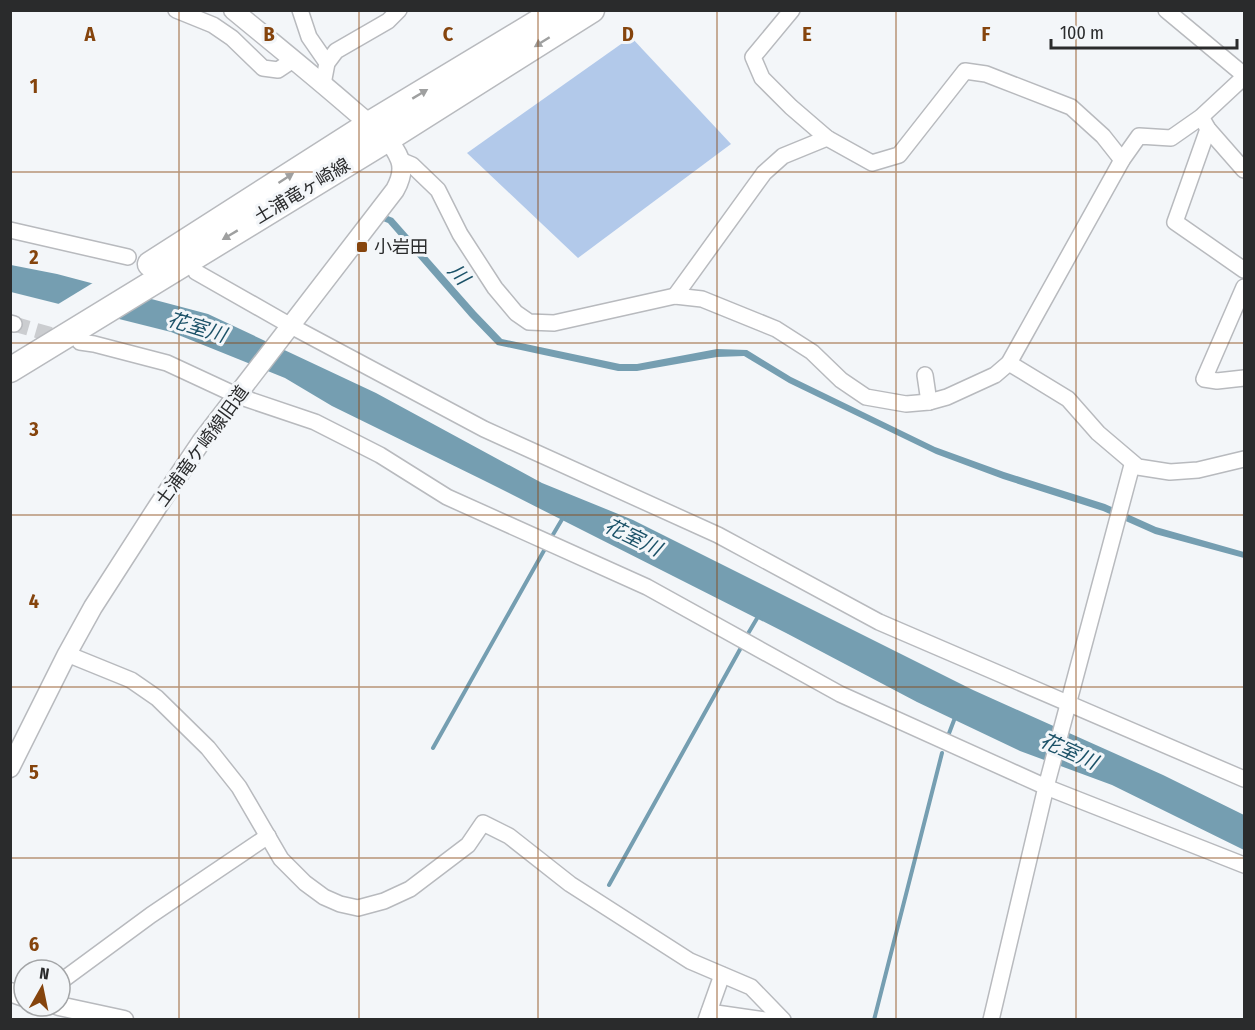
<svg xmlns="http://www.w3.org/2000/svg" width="1255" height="1030" font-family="'Fira Sans Condensed','Noto Sans JP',sans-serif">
<rect width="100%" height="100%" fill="#f3f6f9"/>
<path fill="#b2c9ea" d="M 631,37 L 731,144 L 578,258 L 467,153 Z"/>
<g fill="#759eb1">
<path d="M 388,216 L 393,218 L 476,312 L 502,339 L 620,364 L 637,364 L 717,349 L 747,350 L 791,377 L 935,447 L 1004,472 L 1105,504 L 1156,527 L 1244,552 L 1244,558 L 1155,534 L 1103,511 L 1003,479 L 936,454 L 789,383 L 744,356 L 717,357 L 637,371 L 618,371 L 497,345 L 470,317 L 388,223 L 383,221 Z"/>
<path d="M 11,265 L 57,274 L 208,314 L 376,393 L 542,483 L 633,520 L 973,690 L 1163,775 L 1244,815 L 1244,850 L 1112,785 L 1020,751 L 917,702 L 788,634 L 485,481 L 332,406 L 285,378 L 171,332 L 11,292 Z"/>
</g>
<path fill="#f3f6f9" d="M 96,281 L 153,297 L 115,321 L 55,306 Z"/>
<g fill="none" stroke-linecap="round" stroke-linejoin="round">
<g stroke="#759eb1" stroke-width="4">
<path d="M 551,538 L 564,516"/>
<path d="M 746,637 L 759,615"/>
<path d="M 948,736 L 956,715"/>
<path d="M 433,748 L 546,547"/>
<path d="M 609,885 L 743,644"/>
<path d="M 874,1020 L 942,753"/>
</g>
<path stroke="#cbcdd0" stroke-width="15" stroke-dasharray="15 8" stroke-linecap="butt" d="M 14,324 L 66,339"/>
<defs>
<g id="minor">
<path d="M 176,10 L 213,25 L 232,38 L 263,68 L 278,70 L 293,60"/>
<path d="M 300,10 L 309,37 L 327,63"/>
<path d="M 792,10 L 753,57 L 762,78 L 791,107 L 827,138 L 872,163 L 899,155 L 965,71 L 986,74 L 1071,107 L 1103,136 L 1122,160"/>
<path d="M 1166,10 L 1244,75"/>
<path d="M 323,84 L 327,63 L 336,51 L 388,21 L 399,10"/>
<path d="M 1204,122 L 1208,129 L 1244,170"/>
<path d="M 1208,129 L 1175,222 L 1244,270"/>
<path d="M 400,160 L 412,165 L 438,190 L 460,234 L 495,288 L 516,313 L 529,322 L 554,323 L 675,296 L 702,299 L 776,329 L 812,352 L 841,380 L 866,397 L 906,404 L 929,402 L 947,397 L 995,375 L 1009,363 L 1122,160 L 1139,136 L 1171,138 L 1201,117 L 1244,77"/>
<path d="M 10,230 L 128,257"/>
<path d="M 196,272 L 291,326 L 484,429 L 718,535 L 879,622 L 1244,779"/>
<path d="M 1244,287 L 1204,379 L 1217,381 L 1244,378"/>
<path d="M 675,296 L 764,173 L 783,156 L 827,138"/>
<path d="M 10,323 L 14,324"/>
<path d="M 80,342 L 94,344 L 167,363 L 238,396 L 315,422 L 380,455 L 447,497 L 647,587 L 840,694 L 1046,787 L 1244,865"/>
<path d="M 1009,363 L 1068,399 L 1098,433 L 1138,467 L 1170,472 L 1198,470 L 1244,459"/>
<path d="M 925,375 L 929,402"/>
<path d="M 67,654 L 131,680 L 157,698 L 208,748 L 239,787 L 281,859 L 305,883 L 324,897 L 340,904 L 358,908 L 384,901 L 410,889 L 468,845 L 483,823 L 509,836 L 570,884 L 690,961 L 751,987 L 783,1020"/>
<path d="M 60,982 L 151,915 L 268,836"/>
<path d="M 709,1012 L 765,1020"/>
<path d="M 706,1020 L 722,975"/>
<path d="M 991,1020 L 1046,787 L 1132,465"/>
</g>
<g id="tertiary">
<path d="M 10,768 L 67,654 L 93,607 L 158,506 L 201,442 L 395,190 C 400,181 404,171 400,160 C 392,138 370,125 353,110 C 314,76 273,43 233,10"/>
<path d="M 10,992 L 24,997"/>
<path d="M 59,1006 L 124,1020"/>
</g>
<g id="primary">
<path d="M 150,264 L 369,124 L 558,10"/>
<path d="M 10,370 L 388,139 L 592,10"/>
</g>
</defs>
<use href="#minor" stroke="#b8babe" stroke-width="18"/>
<use href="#tertiary" stroke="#b8babe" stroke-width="21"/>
<use href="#primary" stroke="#b8babe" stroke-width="27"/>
<use href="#minor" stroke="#fff" stroke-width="15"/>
<use href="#tertiary" stroke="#fff" stroke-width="18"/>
<use href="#primary" stroke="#fff" stroke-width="24"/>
</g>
<defs><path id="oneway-solid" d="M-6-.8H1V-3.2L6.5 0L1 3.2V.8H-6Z" transform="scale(1.5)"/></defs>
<g fill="#9fa0a0">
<use href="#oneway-solid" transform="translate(542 42) rotate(148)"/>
<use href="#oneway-solid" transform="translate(420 94) rotate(-31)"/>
<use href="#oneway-solid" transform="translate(286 178) rotate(-33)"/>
<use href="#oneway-solid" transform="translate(230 235) rotate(149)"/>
</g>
<path fill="none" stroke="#85440d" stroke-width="1.5" stroke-opacity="0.55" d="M 179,10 L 179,1020M 359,10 L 359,1020M 538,10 L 538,1020M 717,10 L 717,1020M 896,10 L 896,1020M 1076,10 L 1076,1020M 10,172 L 1244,172M 10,343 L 1244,343M 10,515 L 1244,515M 10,687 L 1244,687M 10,858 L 1244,858"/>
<rect fill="#85440d" stroke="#f3f6f9" stroke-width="2" x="356" y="241" width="12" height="12" rx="3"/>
<g text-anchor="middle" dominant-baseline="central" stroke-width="6" stroke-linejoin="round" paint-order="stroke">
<g font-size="18" fill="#2a2b2c" stroke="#f3f6f9">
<text transform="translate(302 191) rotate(-31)">土浦竜ヶ崎線</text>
<text transform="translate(202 446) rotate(-54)">土浦竜ケ崎線旧道</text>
</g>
<g font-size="18" fill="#2a2b2c" stroke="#f3f6f9" text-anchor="start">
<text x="374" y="247">小岩田</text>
</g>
<g font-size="20" font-style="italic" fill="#1c5268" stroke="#f3f6f9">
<text transform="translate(459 274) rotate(48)">川</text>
<text transform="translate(197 327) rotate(17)">花室川</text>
<text transform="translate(633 537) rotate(26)">花室川</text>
<text transform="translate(1069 751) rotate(24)">花室川</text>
</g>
</g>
<g font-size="20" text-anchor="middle" font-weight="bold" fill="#85440d" stroke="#f3f6f9" stroke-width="6" stroke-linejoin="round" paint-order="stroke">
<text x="90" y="41">A</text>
<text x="269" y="41">B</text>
<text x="448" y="41">C</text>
<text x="628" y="41">D</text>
<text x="807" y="41">E</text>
<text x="986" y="41">F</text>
<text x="34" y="93">1</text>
<text x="34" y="264">2</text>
<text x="34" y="436">3</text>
<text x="34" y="608">4</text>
<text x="34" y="779">5</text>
<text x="34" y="951">6</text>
</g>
<rect width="1255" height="1030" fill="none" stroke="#2a2b2c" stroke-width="24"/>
<g transform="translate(42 988) rotate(9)"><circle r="28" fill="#f3f6f9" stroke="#a3a5a7" stroke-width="1.5"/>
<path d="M0-4.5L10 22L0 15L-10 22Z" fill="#85440d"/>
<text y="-9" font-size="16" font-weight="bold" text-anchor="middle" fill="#2a2b2c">N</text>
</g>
<path d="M1051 39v9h186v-9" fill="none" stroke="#2a2b2c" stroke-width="3"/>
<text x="1060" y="39" font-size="18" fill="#2a2b2c" stroke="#f3f6f9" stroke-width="4.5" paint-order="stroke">100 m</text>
</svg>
